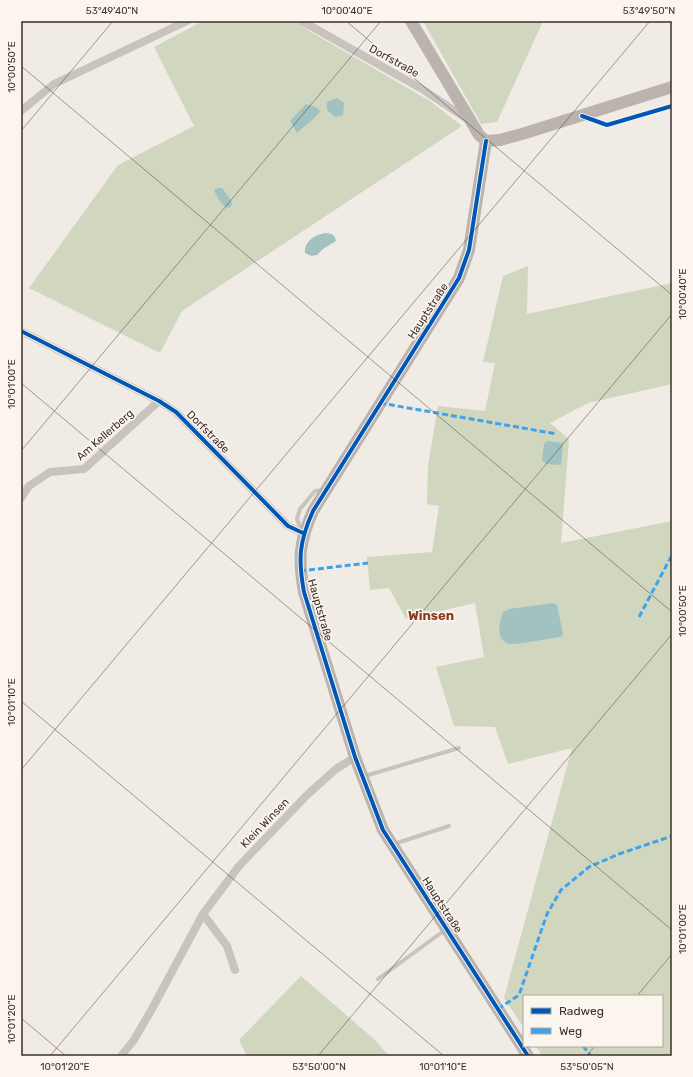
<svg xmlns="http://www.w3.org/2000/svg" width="693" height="1077" font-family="Rubik,sans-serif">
<rect width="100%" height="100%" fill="#f0ebe5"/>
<g fill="#d1d6bf">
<path d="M 203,21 L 295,21 L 311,32 L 430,101 L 462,126 L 182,311 L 160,353 L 29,288 L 118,165 L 194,126 L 154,47 Z"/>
<path d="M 423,21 L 543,21 L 497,122 L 481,124 Z"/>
<path d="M 528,266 L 527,314 L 672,283 L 672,384 L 588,403 L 550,423 L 569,439 L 561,543 L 672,521 L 672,1056 L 542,1056 L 536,1046 L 662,1046 L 662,996 L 524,996 L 524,1028 L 504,998 L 572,748 L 508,764 L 495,727 L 454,726 L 436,667 L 484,657 L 475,603 L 406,619 L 389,588 L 370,590 L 367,557 L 432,552 L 439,506 L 427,504 L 428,466 L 438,406 L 485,411 L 495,363 L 483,362 L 503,276 Z"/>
<path d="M 301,976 L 374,1039 L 389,1056 L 247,1056 L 239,1040 Z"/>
</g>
<g fill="#a1c2c1">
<path d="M 337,98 L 344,103 L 343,115 L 335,117 L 327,110 L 327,102 Z"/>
<path d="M 306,104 L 316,107 L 320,111 C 315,120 304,125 297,133 L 290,121 Z"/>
<path d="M 218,188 L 222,188 L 231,200 L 232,205 L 229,208 C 221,206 217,197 214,190 Z"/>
<path d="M 325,233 C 332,234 335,234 336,241 L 323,249 L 317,255 L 311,256 L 305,253 C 304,241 315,235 325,233 Z"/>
<path d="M 547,441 L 563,443 L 561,465 L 546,464 L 542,460 L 544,444 Z"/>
<path d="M 553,603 L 557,605 L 563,634 L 561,637 C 550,638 518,645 510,644 C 495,641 499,622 503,612 L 509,609 Z"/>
</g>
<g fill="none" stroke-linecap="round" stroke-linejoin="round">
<g stroke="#c9c3be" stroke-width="4">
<path d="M 302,532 L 297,519 L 300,509 L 315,491 L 324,490"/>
<path d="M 365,776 L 459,748"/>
<path d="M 394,844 L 449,826"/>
<path d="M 378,979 L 445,930"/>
</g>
<g stroke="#c9c3be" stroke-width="8">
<path d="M 302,21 L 422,89 L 470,121"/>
<path d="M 21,111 L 54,84 L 187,21"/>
<path d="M 21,331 L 159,401 L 176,412 L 288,526 L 303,533"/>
<path d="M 21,498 L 29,486 L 50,472 L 84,469 L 159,401"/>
<path d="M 203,914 L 227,946 L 235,970"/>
<path d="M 121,1056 L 134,1040 L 153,1007 L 203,914 L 239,866 L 307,795 L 336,769 L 355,757"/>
</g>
<g stroke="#bab3ae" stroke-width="12">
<path d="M 411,21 L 472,123 L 479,135 L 486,141"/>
<path d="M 486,141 L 469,250 L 459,278 L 313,511 C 299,542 298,559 304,592 L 355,757 L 383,830 L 528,1056"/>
<path d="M 486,141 L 500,140 L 522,134 L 672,87"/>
</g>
<g stroke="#3fa3eb" stroke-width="3" stroke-dasharray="6 3" stroke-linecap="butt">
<path d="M 380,403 L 557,434"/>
<path d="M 300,571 L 368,563"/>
<path d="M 639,617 L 672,555"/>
<path d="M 498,1009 L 519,995 L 547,914 L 561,890 L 589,867 L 619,854 L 672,836"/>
<path d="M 583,1046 L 591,1056"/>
</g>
<defs>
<g id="cycleway">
<path d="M 582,116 L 607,125 L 672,106"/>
<path d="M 486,141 L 469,250 L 459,278 L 313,511 C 299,542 298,559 304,592 L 355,757 L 383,830 L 528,1056"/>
<path d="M 21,331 L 159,401 L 176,412 L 288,526 L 303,533"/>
</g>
</defs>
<use href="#cycleway" stroke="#fbf5ee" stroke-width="6"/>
<use href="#cycleway" stroke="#0057b8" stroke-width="4"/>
</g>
<path fill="none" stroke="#3b302b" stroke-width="1" stroke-opacity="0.45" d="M 346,21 L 672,295M 21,66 L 672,612M 21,131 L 113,21M 21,383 L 672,930M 21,451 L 381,21M 21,701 L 444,1056M 21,770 L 650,21M 637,996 L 672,954M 21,1018 L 66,1056M 50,1056 L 672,314M 318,1056 L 672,634M 586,1056 L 595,1046"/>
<g text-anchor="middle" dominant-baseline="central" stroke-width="3.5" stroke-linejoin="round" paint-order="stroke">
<g font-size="11" fill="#3b302b" stroke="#fbf5ee">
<text transform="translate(394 61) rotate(29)">Dorfstraße</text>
<text transform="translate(428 311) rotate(-57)">Hauptstraße</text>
<text transform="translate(208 432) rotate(45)">Dorfstraße</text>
<text transform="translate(105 435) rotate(-41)">Am Kellerberg</text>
<text transform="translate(320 610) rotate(74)">Hauptstraße</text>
<text transform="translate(265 823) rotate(-46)">Klein Winsen</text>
<text transform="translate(442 905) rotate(57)">Hauptstraße</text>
</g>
<g font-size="13" font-weight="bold" fill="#8c3b22" stroke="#fbf5ee">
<text x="431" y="615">Winsen</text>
</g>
</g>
<rect width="693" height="1077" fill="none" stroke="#fbf5ee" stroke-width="44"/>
<rect x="523" y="995" width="140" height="52" fill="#fbf5ee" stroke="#aea6a0"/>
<rect x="531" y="1008" width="20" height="6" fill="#0057b8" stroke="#aea6a0"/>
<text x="559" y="1015" font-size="12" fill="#3b302b">Radweg</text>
<rect x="531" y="1028" width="20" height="6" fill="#3fa3eb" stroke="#aea6a0"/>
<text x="559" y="1035" font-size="12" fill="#3b302b">Weg</text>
<rect x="22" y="22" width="649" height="1033" fill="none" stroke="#3b302b" stroke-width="1.5"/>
<g font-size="10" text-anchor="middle" fill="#3b302b">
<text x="112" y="14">53°49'40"N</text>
<text x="347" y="14">10°00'40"E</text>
<text x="649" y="14">53°49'50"N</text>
<text transform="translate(11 67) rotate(-90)" y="4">10°00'50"E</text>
<text transform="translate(682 294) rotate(-90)" y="4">10°00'40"E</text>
<text transform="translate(11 384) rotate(-90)" y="4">10°01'00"E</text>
<text transform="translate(682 611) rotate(-90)" y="4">10°00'50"E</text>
<text transform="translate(11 702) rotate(-90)" y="4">10°01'10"E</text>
<text transform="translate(682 929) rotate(-90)" y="4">10°01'00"E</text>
<text transform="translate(11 1019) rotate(-90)" y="4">10°01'20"E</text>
<text x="65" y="1070">10°01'20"E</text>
<text x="319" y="1070">53°50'00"N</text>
<text x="443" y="1070">10°01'10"E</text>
<text x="587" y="1070">53°50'05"N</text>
</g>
</svg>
